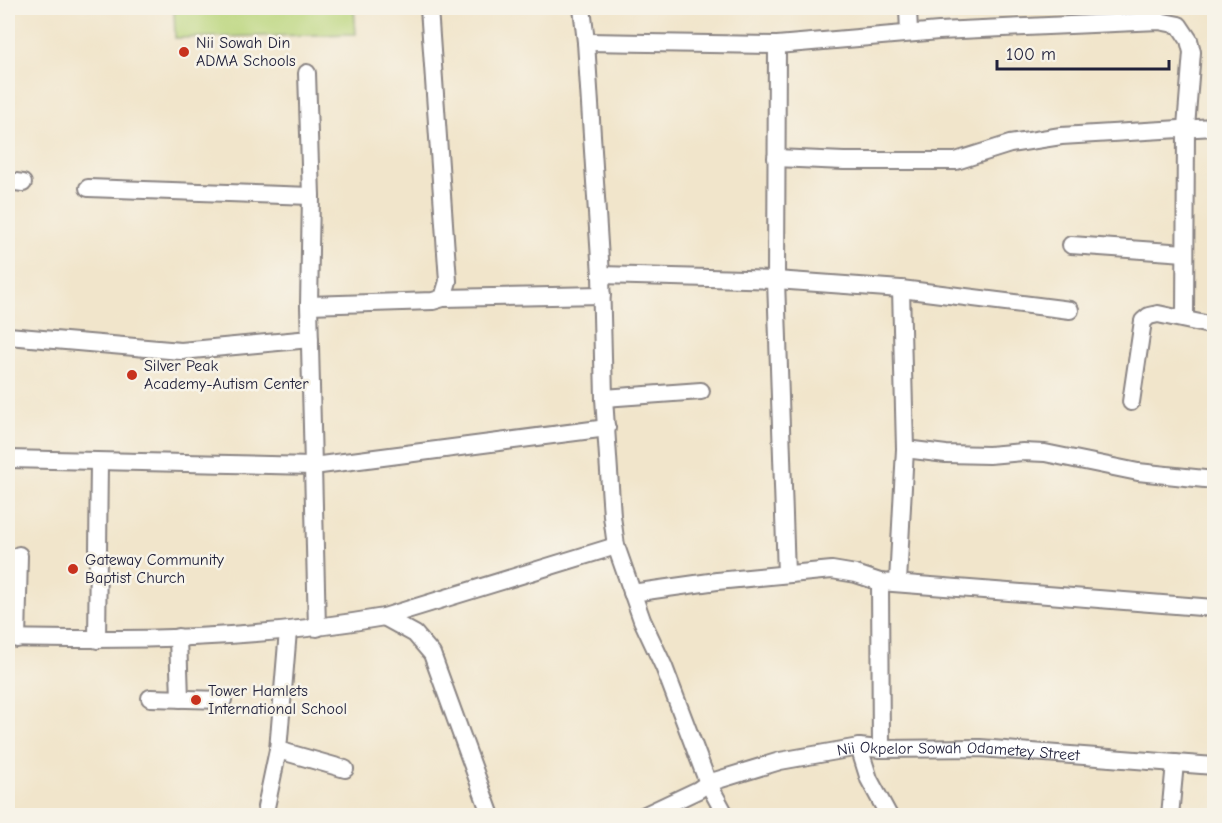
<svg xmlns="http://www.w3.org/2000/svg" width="1222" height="823" font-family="'Comic Neue',sans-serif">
<rect width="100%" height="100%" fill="#f7f3e8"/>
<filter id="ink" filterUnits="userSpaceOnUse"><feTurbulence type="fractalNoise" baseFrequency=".0167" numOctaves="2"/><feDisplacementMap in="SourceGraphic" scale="12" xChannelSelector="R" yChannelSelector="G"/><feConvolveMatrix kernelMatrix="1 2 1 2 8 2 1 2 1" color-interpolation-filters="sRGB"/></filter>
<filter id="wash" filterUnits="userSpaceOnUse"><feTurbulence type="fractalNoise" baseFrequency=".008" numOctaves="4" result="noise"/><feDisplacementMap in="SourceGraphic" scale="24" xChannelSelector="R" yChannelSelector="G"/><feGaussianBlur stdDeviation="1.35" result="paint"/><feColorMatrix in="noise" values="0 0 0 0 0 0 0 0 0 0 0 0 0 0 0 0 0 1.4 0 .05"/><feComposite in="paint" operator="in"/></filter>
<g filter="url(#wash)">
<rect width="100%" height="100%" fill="#f1e5cb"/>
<path fill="#bad57b" stroke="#6e7c5b" stroke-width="1.5" d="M 174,8 L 354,8 L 356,34 L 175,38 Z"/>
</g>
<g filter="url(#ink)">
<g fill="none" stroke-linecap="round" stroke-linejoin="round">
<defs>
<g id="minor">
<path d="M 582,8 L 586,42 L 601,275 L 604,398 L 612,516 L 616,546 L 642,620 L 664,667 L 708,783 L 726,816"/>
<path d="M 908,8 L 909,33"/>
<path d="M 586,42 L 777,45 L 939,31 L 1159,21 L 1179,25 L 1189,40 L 1192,52 L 1186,127 L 1185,319"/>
<path d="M 777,45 L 776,280 L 786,574"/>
<path d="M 307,73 L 311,196 L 309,305 L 317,628"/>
<path d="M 776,158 L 844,161 L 956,161 L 1010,144 L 1061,136 L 1214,127"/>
<path d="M 8,181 L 23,183"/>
<path d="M 88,188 L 311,196"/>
<path d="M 1071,245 L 1185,253"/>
<path d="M 601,275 L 776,280 L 901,289 L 1070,310"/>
<path d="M 443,298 L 602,295"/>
<path d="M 309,305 L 433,301 L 443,298 L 448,281 L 429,8"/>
<path d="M 8,336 L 181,351 L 310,339"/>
<path d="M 604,398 L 701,391"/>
<path d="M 1131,402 L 1143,321 L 1149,316 L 1158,314 L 1214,326"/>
<path d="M 905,449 L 946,454 L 989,455 L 1023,452 L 1045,453 L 1138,472 L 1214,480"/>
<path d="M 8,459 L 313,466 L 607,428"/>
<path d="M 880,582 L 881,749"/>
<path d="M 898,582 L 905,449 L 901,289"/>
<path d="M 632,593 L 717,581 L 832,570 L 856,574 L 880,582 L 1214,608"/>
<path d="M 384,617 L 415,634 L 432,654 L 491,816"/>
<path d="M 288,631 L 278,750 L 345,769"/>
<path d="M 178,637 L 180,699"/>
<path d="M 8,638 C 133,641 260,639 384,617 L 616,546"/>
<path d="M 17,639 L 19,555"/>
<path d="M 97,640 L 99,462"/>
<path d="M 150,698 L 223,700"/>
<path d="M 859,747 L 869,779 L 889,816"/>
<path d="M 266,807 L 278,750"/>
<path id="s1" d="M 643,816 L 698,790 L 708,783 L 780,761 L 859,747 L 881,749 L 980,748 L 1214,766"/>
<path d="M 1170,816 L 1175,763"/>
</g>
</defs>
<use href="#minor" stroke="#8a8483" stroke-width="20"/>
<use href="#minor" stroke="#fff" stroke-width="16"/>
</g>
</g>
<g fill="#c8321e" stroke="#f7f3e8" stroke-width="2">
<circle cx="184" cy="52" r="6"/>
<circle cx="132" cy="375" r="6"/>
<circle cx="73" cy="569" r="6"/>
<circle cx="196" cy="700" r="6"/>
</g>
<g text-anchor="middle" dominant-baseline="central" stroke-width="5" stroke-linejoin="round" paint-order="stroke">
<g font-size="16" fill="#22223b" stroke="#f7f3e8" text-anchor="start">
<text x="196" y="43">Nii Sowah Din<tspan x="196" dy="18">ADMA Schools</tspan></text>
<text x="144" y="366">Silver Peak<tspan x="144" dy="18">Academy-Autism Center</tspan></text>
<text x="85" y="560">Gateway Community<tspan x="85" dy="18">Baptist Church</tspan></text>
<text x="208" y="691">Tower Hamlets<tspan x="208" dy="18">International School</tspan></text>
</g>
<g font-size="16" fill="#22223b" stroke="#f7f3e8">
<text stroke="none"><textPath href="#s1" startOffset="328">Nii Okpelor Sowah Odametey Street</textPath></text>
</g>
</g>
<rect width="1222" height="823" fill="none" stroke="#f7f3e8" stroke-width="30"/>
<path d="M997 60v9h172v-9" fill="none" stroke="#22223b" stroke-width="3"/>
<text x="1006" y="60" font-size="18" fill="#22223b" stroke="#f7f3e8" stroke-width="4.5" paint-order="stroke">100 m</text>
</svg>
